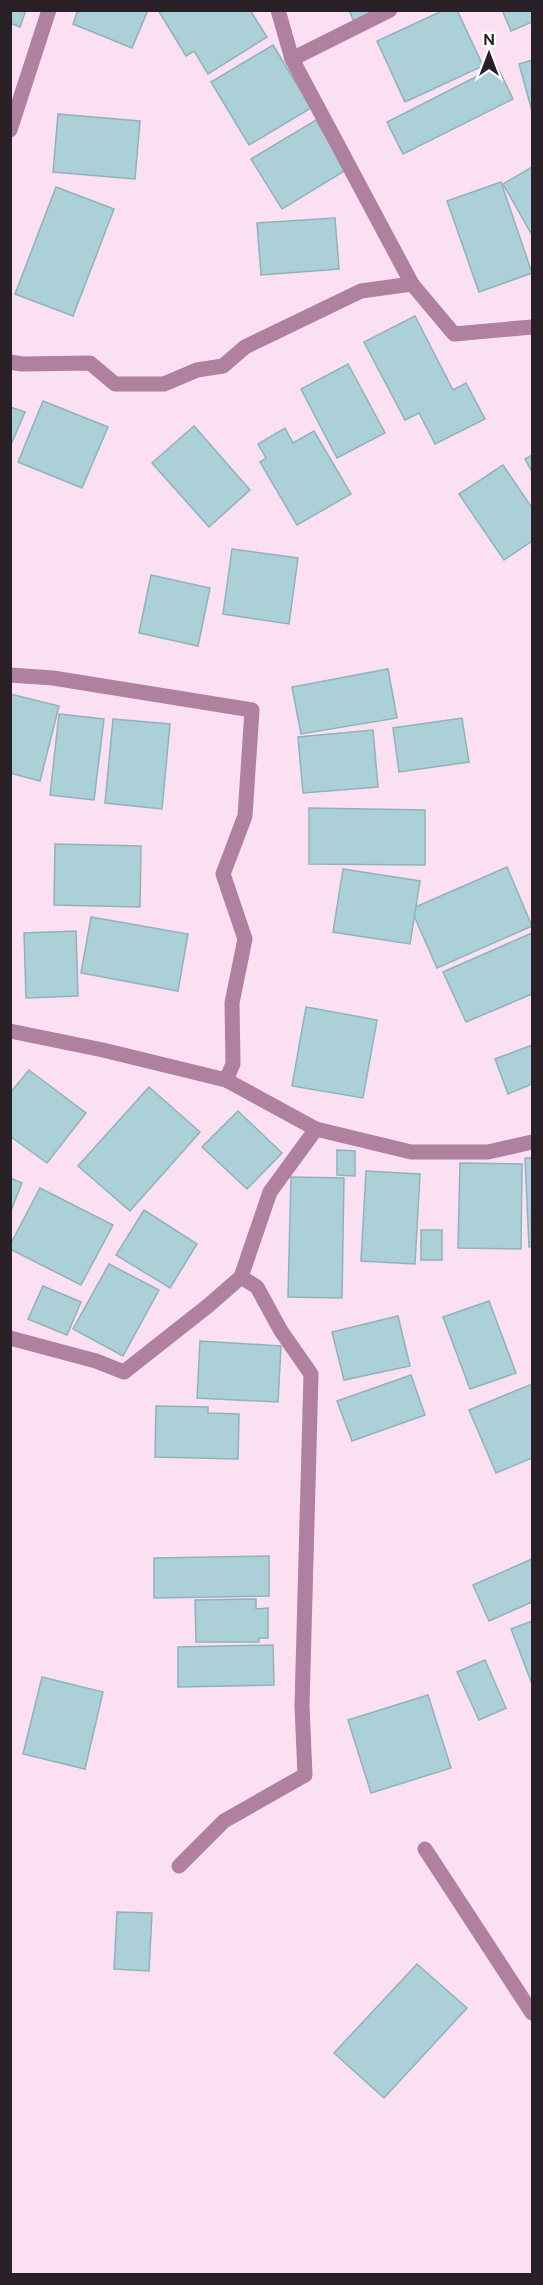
<svg xmlns="http://www.w3.org/2000/svg" width="543" height="2285" font-family="'DM Sans',sans-serif">
<rect width="100%" height="100%" fill="#fbdff2"/>
<g fill="#acd0d7" stroke="#8fb3b9" stroke-width="1.5">
<path d="M 10,10 L 26,10 L 20,27 L 10,23 Z"/>
<path d="M 78,10 L 148,10 L 132,48 L 73,24 Z"/>
<path d="M 158,10 L 250,10 L 267,37 L 208,74 L 194,51 L 186,56 Z"/>
<path d="M 349,10 L 382,10 L 355,24 Z"/>
<path d="M 444,10 L 457,10 L 483,66 L 405,102 L 377,41 Z"/>
<path d="M 502,10 L 532,10 L 532,22 L 511,31 Z"/>
<path d="M 273,45 L 311,108 L 249,145 L 211,82 Z"/>
<path d="M 532,60 L 532,111 L 519,64 Z"/>
<path d="M 497,66 L 513,99 L 403,154 L 387,122 Z"/>
<path d="M 58,114 L 140,121 L 135,179 L 53,172 Z"/>
<path d="M 316,120 L 346,170 L 282,209 L 251,159 Z"/>
<path d="M 532,167 L 532,235 L 503,184 Z"/>
<path d="M 501,182 L 532,273 L 479,292 L 447,201 Z"/>
<path d="M 56,187 L 114,209 L 73,316 L 15,294 Z"/>
<path d="M 335,218 L 339,269 L 261,275 L 257,223 Z"/>
<path d="M 415,316 L 453,390 L 466,383 L 485,419 L 435,444 L 419,413 L 405,420 L 364,342 Z"/>
<path d="M 348,364 L 385,433 L 337,458 L 301,389 Z"/>
<path d="M 43,401 L 108,427 L 82,488 L 18,462 Z"/>
<path d="M 10,407 L 25,412 L 10,447 Z"/>
<path d="M 194,426 L 250,490 L 209,527 L 152,463 Z"/>
<path d="M 285,428 L 293,443 L 314,431 L 351,494 L 297,525 L 260,462 L 266,458 L 258,444 Z"/>
<path d="M 532,455 L 532,472 L 525,459 Z"/>
<path d="M 503,465 L 532,508 L 532,541 L 504,560 L 459,494 Z"/>
<path d="M 232,549 L 298,558 L 289,624 L 223,614 Z"/>
<path d="M 151,575 L 210,588 L 198,646 L 139,633 Z"/>
<path d="M 388,669 L 397,718 L 301,734 L 292,687 Z"/>
<path d="M 10,694 L 59,706 L 40,781 L 10,773 Z"/>
<path d="M 59,714 L 104,719 L 94,800 L 50,795 Z"/>
<path d="M 462,718 L 469,762 L 399,772 L 393,728 Z"/>
<path d="M 113,719 L 170,724 L 162,809 L 105,803 Z"/>
<path d="M 373,730 L 378,787 L 303,793 L 298,737 Z"/>
<path d="M 309,808 L 425,810 L 425,865 L 309,864 Z"/>
<path d="M 55,844 L 141,846 L 140,907 L 54,905 Z"/>
<path d="M 507,867 L 532,926 L 437,968 L 411,909 Z"/>
<path d="M 343,869 L 420,881 L 410,944 L 333,932 Z"/>
<path d="M 91,917 L 188,934 L 178,991 L 81,973 Z"/>
<path d="M 76,931 L 78,996 L 26,998 L 24,933 Z"/>
<path d="M 532,933 L 532,994 L 466,1022 L 443,972 Z"/>
<path d="M 306,1007 L 377,1020 L 363,1098 L 292,1086 Z"/>
<path d="M 532,1045 L 532,1084 L 508,1094 L 495,1059 Z"/>
<path d="M 29,1070 L 86,1113 L 47,1163 L 10,1136 L 10,1093 Z"/>
<path d="M 149,1087 L 200,1132 L 130,1211 L 78,1166 Z"/>
<path d="M 238,1111 L 282,1153 L 247,1189 L 202,1147 Z"/>
<path d="M 337,1150 L 355,1151 L 355,1176 L 337,1175 Z"/>
<path d="M 525,1158 L 532,1158 L 532,1246 L 529,1247 Z"/>
<path d="M 460,1163 L 522,1164 L 521,1249 L 458,1248 Z"/>
<path d="M 366,1171 L 420,1174 L 415,1264 L 361,1261 Z"/>
<path d="M 291,1177 L 344,1178 L 342,1298 L 288,1297 Z"/>
<path d="M 10,1178 L 22,1183 L 10,1213 Z"/>
<path d="M 40,1188 L 113,1225 L 81,1285 L 10,1249 L 10,1245 Z"/>
<path d="M 144,1210 L 197,1244 L 170,1288 L 116,1255 Z"/>
<rect x="421" y="1230" width="21" height="30"/>
<path d="M 109,1264 L 159,1290 L 123,1356 L 73,1329 Z"/>
<path d="M 43,1286 L 81,1302 L 67,1335 L 28,1319 Z"/>
<path d="M 489,1301 L 516,1373 L 470,1389 L 443,1317 Z"/>
<path d="M 398,1316 L 410,1366 L 344,1380 L 332,1332 Z"/>
<path d="M 200,1341 L 281,1346 L 278,1402 L 197,1398 Z"/>
<path d="M 411,1375 L 425,1415 L 352,1441 L 337,1401 Z"/>
<path d="M 532,1384 L 532,1458 L 496,1473 L 469,1410 Z"/>
<path d="M 156,1406 L 208,1407 L 208,1413 L 239,1414 L 238,1459 L 155,1457 Z"/>
<path d="M 269,1556 L 269,1596 L 154,1598 L 154,1558 Z"/>
<path d="M 532,1559 L 532,1602 L 489,1621 L 473,1585 Z"/>
<path d="M 256,1599 L 256,1609 L 268,1608 L 268,1638 L 259,1638 L 259,1642 L 196,1642 L 195,1600 Z"/>
<path d="M 532,1621 L 532,1684 L 511,1629 Z"/>
<path d="M 273,1645 L 274,1685 L 178,1687 L 178,1647 Z"/>
<path d="M 485,1660 L 506,1708 L 479,1720 L 457,1672 Z"/>
<path d="M 42,1677 L 103,1692 L 85,1769 L 23,1754 Z"/>
<path d="M 428,1695 L 451,1768 L 371,1793 L 348,1720 Z"/>
<path d="M 117,1912 L 152,1913 L 149,1971 L 114,1969 Z"/>
<path d="M 417,1964 L 467,2008 L 384,2098 L 334,2053 Z"/>
</g>
<g fill="none" stroke-linecap="round" stroke-linejoin="round">
<g stroke="#af80a0" stroke-width="15">
<path d="M 278,10 L 292,59 L 412,284 L 454,334 L 532,327"/>
<path d="M 292,59 L 390,10"/>
<path d="M 10,130 L 49,10"/>
<path d="M 10,362 L 22,364 L 90,363 L 115,384 L 164,384 L 197,370 L 223,366 L 245,347 L 361,291 L 412,284"/>
<path d="M 10,675 L 53,678 L 252,710 L 245,816 L 223,874 L 245,939 L 232,1003 L 233,1064 L 226,1080"/>
<path d="M 10,1031 L 103,1050 L 226,1080 L 316,1129 L 411,1152 L 488,1152 L 532,1142"/>
<path d="M 10,1338 L 96,1361 L 124,1372 L 209,1305 L 241,1277 L 270,1192 L 316,1129"/>
<path d="M 425,1849 L 532,2013"/>
<path d="M 179,1866 L 224,1821 L 305,1775 L 302,1706 L 311,1374 L 281,1331 L 257,1287 L 241,1277"/>
</g>
</g>
<rect width="543" height="2285" fill="none" stroke="#291f26" stroke-width="24"/>
<g transform="translate(489 54)" stroke="#ffffff" stroke-width="4.5" paint-order="stroke">
<path d="M0-4.5L10 22L0 15L-10 22Z" fill="#291f26"/>
<text y="-9" font-size="16" font-weight="bold" text-anchor="middle" fill="#291f26">N</text>
</g>
</svg>
